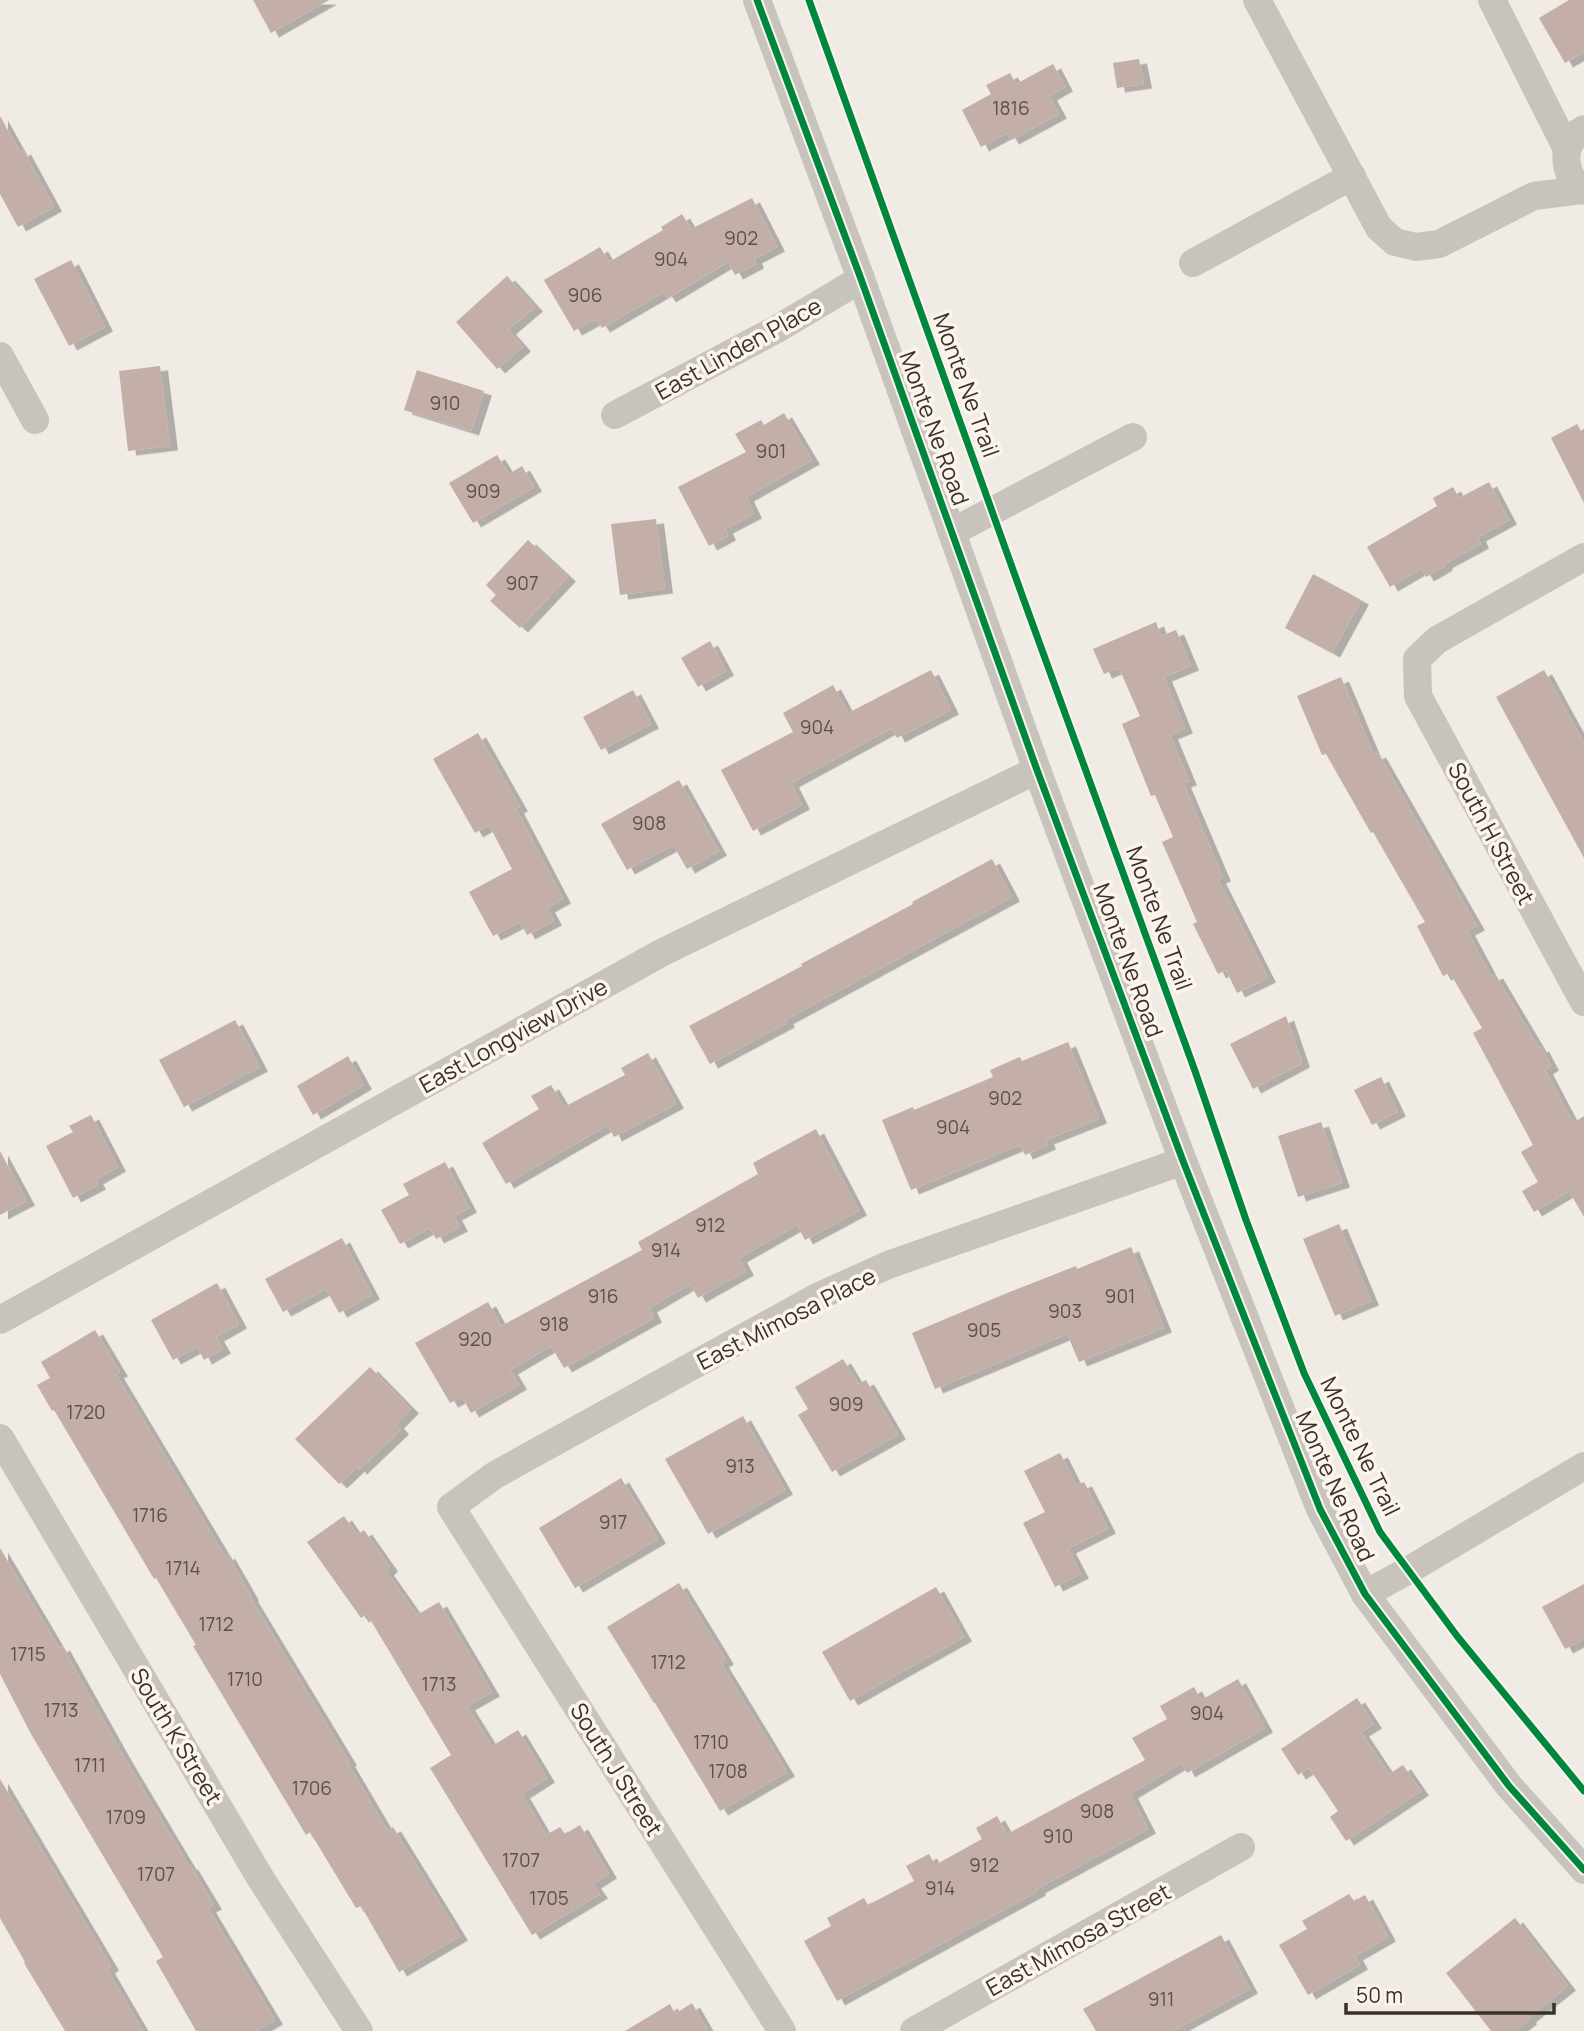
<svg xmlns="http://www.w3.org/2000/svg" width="1584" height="2031" font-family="Manrope,sans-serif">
<defs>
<filter id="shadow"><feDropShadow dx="8" dy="4.5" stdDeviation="0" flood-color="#0004"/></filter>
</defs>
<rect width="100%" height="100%" fill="#f0ebe5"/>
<g fill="#c3afa7" filter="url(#shadow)">
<path d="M 253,0 L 329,0 L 271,33 Z"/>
<path d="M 1569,0 L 1584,0 L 1584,52 L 1565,63 L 1539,18 Z"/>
<path d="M 1139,59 L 1144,84 L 1117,88 L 1113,63 Z"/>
<path d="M 1053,64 L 1065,87 L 1049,96 L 1059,114 L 1011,140 L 1007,133 L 981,147 L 962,110 L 991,94 L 986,85 L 1010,73 L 1016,84 Z"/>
<path d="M 0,116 L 20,152 L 23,150 L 54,207 L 18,227 L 0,194 Z"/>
<path d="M 752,198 L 777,247 L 754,259 L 756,264 L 735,275 L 728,262 L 668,298 L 664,292 L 602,328 L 596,319 L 574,331 L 544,280 L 600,247 L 609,262 L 663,230 L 661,227 L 682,214 L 691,229 Z"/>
<path d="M 71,260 L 105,327 L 69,346 L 34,279 Z"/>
<path d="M 507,276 L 535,307 L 508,330 L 523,347 L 497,369 L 456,322 Z"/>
<path d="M 160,366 L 170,446 L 128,451 L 119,371 Z"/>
<path d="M 417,370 L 484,391 L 471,431 L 404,410 Z"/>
<path d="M 784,413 L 812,460 L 746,497 L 754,514 L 725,529 L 728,536 L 709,546 L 678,487 L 746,452 L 735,434 L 761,420 L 764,425 Z"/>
<path d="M 1577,424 L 1584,436 L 1584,503 L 1551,438 Z"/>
<path d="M 497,455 L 509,474 L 522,466 L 534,487 L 473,523 L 449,483 Z"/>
<path d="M 1489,482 L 1509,520 L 1478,537 L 1481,544 L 1444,564 L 1445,566 L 1426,577 L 1421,569 L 1390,587 L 1367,547 L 1437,506 L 1433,498 L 1453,487 L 1459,498 Z"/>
<path d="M 656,519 L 665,589 L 620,595 L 611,524 Z"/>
<path d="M 528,540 L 568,577 L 520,628 L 490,601 L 496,595 L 486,585 Z"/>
<path d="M 1313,574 L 1361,600 L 1332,653 L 1285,628 Z"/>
<path d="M 1156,622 L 1161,636 L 1176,630 L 1191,666 L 1164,677 L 1185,729 L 1170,735 L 1189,781 L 1183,783 L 1223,877 L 1218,879 L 1268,978 L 1237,993 L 1226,970 L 1218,974 L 1193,924 L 1197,922 L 1162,842 L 1173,837 L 1155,795 L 1151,796 L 1122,724 L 1140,716 L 1119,668 L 1104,674 L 1093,649 Z"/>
<path d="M 710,641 L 726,671 L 698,687 L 681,658 Z"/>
<path d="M 931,670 L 951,710 L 897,738 L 892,728 L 791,783 L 802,805 L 753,831 L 721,770 L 793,732 L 783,713 L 833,685 L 848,713 Z"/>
<path d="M 1544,670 L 1584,743 L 1584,858 L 1496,697 Z"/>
<path d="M 1341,677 L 1374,755 L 1378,753 L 1477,926 L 1467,931 L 1491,976 L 1495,974 L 1539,1048 L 1541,1047 L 1551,1066 L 1545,1070 L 1573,1123 L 1584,1116 L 1584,1217 L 1569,1191 L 1534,1212 L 1522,1191 L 1538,1182 L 1521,1152 L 1533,1145 L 1473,1033 L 1482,1028 L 1450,973 L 1443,976 L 1417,926 L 1425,922 L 1373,832 L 1371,833 L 1326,754 L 1322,755 L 1297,696 Z"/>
<path d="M 633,690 L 651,724 L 601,750 L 583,717 Z"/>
<path d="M 478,733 L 520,807 L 516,809 L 563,899 L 547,908 L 554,921 L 527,935 L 520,922 L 493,936 L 469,892 L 512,869 L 489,825 L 475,833 L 433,759 Z"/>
<path d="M 679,780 L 719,851 L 687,869 L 673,845 L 627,870 L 601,824 Z"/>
<path d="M 992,859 L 1012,897 L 785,1020 L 787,1023 L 710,1064 L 689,1026 L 802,966 L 801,964 L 913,904 L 912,902 Z"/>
<path d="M 1286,1016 L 1302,1063 L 1253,1089 L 1230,1044 Z"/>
<path d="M 235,1020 L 260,1067 L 184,1107 L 159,1060 Z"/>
<path d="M 1068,1042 L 1099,1119 L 1046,1140 L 1048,1145 L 1025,1155 L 1020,1145 L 911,1190 L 882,1120 L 913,1107 L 914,1110 L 993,1077 L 990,1070 L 1020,1057 L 1022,1061 Z"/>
<path d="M 648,1053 L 676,1104 L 614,1137 L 608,1125 L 506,1184 L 482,1143 L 539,1109 L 531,1096 L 551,1085 L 564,1107 L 625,1075 L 621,1068 Z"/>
<path d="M 348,1056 L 364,1085 L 313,1115 L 297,1086 Z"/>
<path d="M 1381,1077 L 1398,1112 L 1372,1125 L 1354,1090 Z"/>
<path d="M 91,1115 L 118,1167 L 95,1180 L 98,1185 L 73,1198 L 46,1146 L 73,1132 L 69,1126 Z"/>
<path d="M 1321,1122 L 1342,1183 L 1298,1197 L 1278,1136 Z"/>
<path d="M 816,1129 L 859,1211 L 805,1240 L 797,1225 L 739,1258 L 746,1271 L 698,1298 L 690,1284 L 649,1308 L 654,1318 L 564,1368 L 551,1346 L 510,1370 L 519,1385 L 471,1413 L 462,1397 L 450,1403 L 415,1343 L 488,1302 L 501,1326 L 642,1250 L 638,1242 L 758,1174 L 753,1163 Z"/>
<path d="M 0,1151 L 27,1201 L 0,1215 Z"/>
<path d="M 445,1162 L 469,1208 L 454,1216 L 460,1227 L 436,1239 L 430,1228 L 400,1244 L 381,1210 L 409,1195 L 403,1184 Z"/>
<path d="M 1339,1224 L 1371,1301 L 1335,1316 L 1303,1239 Z"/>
<path d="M 342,1238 L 372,1295 L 339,1313 L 326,1289 L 283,1312 L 265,1279 Z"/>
<path d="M 1131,1247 L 1164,1328 L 1079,1362 L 1067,1334 L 935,1389 L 912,1333 L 1007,1293 L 1076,1266 L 1077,1269 Z"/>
<path d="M 217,1283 L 239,1324 L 216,1337 L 223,1349 L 204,1360 L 197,1347 L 173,1360 L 151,1320 Z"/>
<path d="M 95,1330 L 120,1372 L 116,1374 L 225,1556 L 227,1554 L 251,1596 L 250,1597 L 349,1761 L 347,1762 L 387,1830 L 393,1827 L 460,1936 L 399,1972 L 361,1906 L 356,1908 L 310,1832 L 306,1835 L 193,1646 L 196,1645 L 156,1578 L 154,1579 L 54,1410 L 52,1411 L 37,1385 L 50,1378 L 41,1362 Z"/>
<path d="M 843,1359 L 858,1384 L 866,1380 L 898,1435 L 832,1472 L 798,1415 L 808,1409 L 795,1387 Z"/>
<path d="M 370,1367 L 411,1409 L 396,1424 L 401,1430 L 359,1470 L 357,1467 L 339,1484 L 295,1439 Z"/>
<path d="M 743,1416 L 785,1490 L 708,1534 L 665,1459 Z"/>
<path d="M 1060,1453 L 1076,1485 L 1084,1482 L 1108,1529 L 1068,1549 L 1081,1574 L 1055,1587 L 1023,1523 L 1045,1512 L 1024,1471 Z"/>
<path d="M 621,1478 L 658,1539 L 575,1588 L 539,1528 Z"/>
<path d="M 344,1516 L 357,1535 L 364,1530 L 390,1567 L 386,1571 L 417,1615 L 439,1602 L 492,1692 L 467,1706 L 492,1746 L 518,1730 L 547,1778 L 522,1794 L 546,1835 L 560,1827 L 565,1834 L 580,1825 L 609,1874 L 593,1884 L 600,1894 L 532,1935 L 430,1768 L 451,1755 L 367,1614 L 361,1618 L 307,1542 Z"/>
<path d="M 0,1548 L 59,1648 L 62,1646 L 124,1757 L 189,1866 L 190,1865 L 214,1905 L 208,1908 L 275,2020 L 256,2031 L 196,2031 L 156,1961 L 163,1957 L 31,1734 L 0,1674 Z"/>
<path d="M 679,1583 L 726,1660 L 721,1663 L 787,1772 L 720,1811 L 655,1703 L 654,1703 L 607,1627 Z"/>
<path d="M 1584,1584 L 1584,1639 L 1565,1649 L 1542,1607 Z"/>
<path d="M 936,1587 L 964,1637 L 850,1701 L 822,1652 Z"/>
<path d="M 1238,1679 L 1265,1728 L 1187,1773 L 1182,1763 L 1130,1794 L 1148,1829 L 1037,1889 L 1038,1891 L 837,2001 L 804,1941 L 831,1926 L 827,1918 L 864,1898 L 868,1905 L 914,1881 L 906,1866 L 929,1854 L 935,1865 L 982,1839 L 976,1828 L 997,1816 L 1007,1834 L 1145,1760 L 1132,1738 L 1167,1719 L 1160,1706 L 1194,1687 L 1201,1700 Z"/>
<path d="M 1357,1698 L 1374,1724 L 1361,1732 L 1389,1774 L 1403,1765 L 1421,1791 L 1346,1841 L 1330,1817 L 1338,1811 L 1309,1768 L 1298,1775 L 1281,1749 Z"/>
<path d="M 0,1779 L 111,1966 L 107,1969 L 143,2031 L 65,2031 L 24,1963 L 25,1962 L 0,1918 Z"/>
<path d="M 1349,1894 L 1354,1901 L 1365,1895 L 1388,1937 L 1355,1956 L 1360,1965 L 1308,1995 L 1279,1945 L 1307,1929 L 1302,1921 Z"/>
<path d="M 1515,1918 L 1568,1986 L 1528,2018 L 1529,2020 L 1515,2031 L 1491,2031 L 1446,1973 Z"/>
<path d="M 1221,1935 L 1250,1989 L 1173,2031 L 1096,2031 L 1083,2009 Z"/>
<path d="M 692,2003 L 708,2031 L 625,2031 L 670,2004 L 675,2014 Z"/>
</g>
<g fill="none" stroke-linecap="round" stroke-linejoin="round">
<g stroke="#c9c3be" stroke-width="28">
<path d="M 757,0 L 861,279 L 1037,770 L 1183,1161 L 1320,1509 L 1365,1594 L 1509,1786 L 1584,1870"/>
<path d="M 1257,0 L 1379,228 L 1395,242 L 1416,247 L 1439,244 L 1534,196 L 1582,190"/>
<path d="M 1492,0 L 1567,149"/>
<path d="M 1584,129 C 1559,143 1562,175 1584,191"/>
<path d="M 1193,263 L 1352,176"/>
<path d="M 0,356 L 35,420"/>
<path d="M 615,415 L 777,329 L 861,279"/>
<path d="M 952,532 L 1133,437"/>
<path d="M 1584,557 L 1437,640 L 1417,659 L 1418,696 L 1584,1002"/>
<path d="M 0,1320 L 663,952 L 1037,770"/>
<path d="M 0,1438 L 261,1879 L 359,2031"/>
<path d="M 1365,1594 L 1409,1570 L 1584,1466"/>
<path d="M 782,2031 L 451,1507 L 495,1475 L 817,1297 L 888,1265 L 1183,1161"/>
<path d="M 914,2031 L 1241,1847"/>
</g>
<defs>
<g id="cycleway">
<path d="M 757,0 L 861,279 L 1037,770 L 1183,1161 L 1320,1509 L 1365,1594 L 1509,1786 L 1584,1870"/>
<path d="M 809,0 L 1022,595 L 1195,1071 L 1246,1220 L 1304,1373 L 1380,1532 L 1457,1636 L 1584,1791"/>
</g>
</defs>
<use href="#cycleway" stroke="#fbf5ee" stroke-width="11"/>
<use href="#cycleway" stroke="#00873e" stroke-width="7"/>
</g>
<g text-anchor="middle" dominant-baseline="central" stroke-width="7" stroke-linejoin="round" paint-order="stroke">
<g font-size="19" fill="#5d504a">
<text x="1011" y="108">1816</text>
<text x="741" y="238">902</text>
<text x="671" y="259">904</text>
<text x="585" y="295">906</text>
<text x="445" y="403">910</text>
<text x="771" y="451">901</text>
<text x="483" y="491">909</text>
<text x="522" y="583">907</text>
<text x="817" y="727">904</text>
<text x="649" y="823">908</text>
<text x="1005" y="1098">902</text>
<text x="953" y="1127">904</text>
<text x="710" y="1225">912</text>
<text x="666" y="1250">914</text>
<text x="603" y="1296">916</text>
<text x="1120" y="1296">901</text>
<text x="1065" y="1311">903</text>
<text x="554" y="1324">918</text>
<text x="984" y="1330">905</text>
<text x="475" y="1339">920</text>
<text x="846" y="1404">909</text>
<text x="86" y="1412">1720</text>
<text x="740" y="1466">913</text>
<text x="150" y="1515">1716</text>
<text x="613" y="1522">917</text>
<text x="183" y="1568">1714</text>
<text x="216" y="1624">1712</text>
<text x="28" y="1654">1715</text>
<text x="668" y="1662">1712</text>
<text x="245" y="1679">1710</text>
<text x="439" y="1684">1713</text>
<text x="61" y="1710">1713</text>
<text x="1207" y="1713">904</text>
<text x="711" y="1742">1710</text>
<text x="90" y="1765">1711</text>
<text x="728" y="1771">1708</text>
<text x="312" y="1788">1706</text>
<text x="1097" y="1811">908</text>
<text x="126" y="1817">1709</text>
<text x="1058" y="1836">910</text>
<text x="521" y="1860">1707</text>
<text x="984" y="1865">912</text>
<text x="156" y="1874">1707</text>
<text x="940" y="1888">914</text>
<text x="549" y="1898">1705</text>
<text x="1161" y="1999">911</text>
</g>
<g font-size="23" fill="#3b302b" stroke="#fbf5ee">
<text transform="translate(738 348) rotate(-29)">East Linden Place</text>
<text transform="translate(967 385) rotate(70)">Monte Ne Trail</text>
<text transform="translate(935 428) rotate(70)">Monte Ne Road</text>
<text transform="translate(1492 833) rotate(62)">South H Street</text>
<text transform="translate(1160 918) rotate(70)">Monte Ne Trail</text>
<text transform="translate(1129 960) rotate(70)">Monte Ne Road</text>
<text transform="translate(513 1035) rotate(-29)">East Longview Drive</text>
<text transform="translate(786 1318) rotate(-27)">East Mimosa Place</text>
<text transform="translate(1361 1446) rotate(64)">Monte Ne Trail</text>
<text transform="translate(1336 1486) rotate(66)">Monte Ne Road</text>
<text transform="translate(177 1736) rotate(59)">South K Street</text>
<text transform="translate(617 1769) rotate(58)">South J Street</text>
<text transform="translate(1078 1939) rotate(-29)">East Mimosa Street</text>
</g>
</g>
<path d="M1346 2003v10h208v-10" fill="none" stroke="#3b302b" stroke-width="3.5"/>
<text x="1356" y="2003" font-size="21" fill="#3b302b" stroke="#fbf5ee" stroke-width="5" paint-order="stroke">50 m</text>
</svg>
